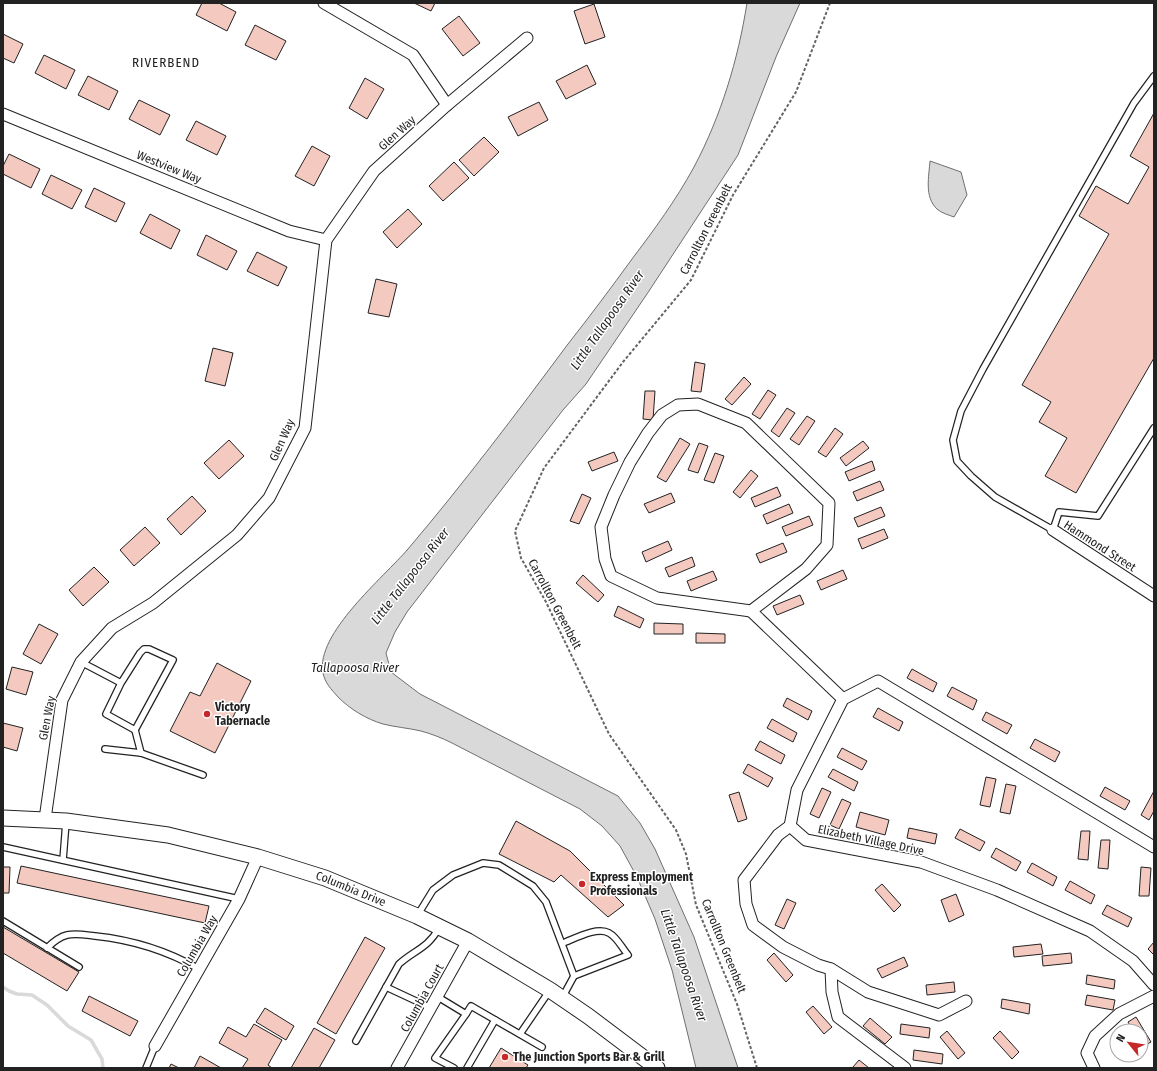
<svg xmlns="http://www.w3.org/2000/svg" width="1157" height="1071" font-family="'Fira Sans Condensed',sans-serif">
<rect width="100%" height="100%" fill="#fff"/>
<g fill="#d9d9d9" stroke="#6f6f6f">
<path d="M 747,3 L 800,3 L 776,57 L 738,155 L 649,291 L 586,384 L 563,410 L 407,612 L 395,632 L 386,653 L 391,672 L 420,694 L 618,796 L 640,823 L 655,849 L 694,937 L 738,1068 L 696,1068 L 672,970 L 655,919 L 637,877 L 620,846 L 602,826 L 580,809 L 452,743 C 442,738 432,734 421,731 C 408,728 395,727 383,724 C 366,719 350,709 338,697 C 331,689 325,683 323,673 C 315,634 384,577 408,549 C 464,483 516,414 568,344 C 590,316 611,288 632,259 C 654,230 676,200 694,167 C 721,116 738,60 747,3 Z"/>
<path d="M 930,161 L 961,172 L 967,195 L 954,217 C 949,215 941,213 937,209 C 924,197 929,176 930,161 Z"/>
</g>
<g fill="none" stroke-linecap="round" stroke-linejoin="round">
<path stroke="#d9d9d9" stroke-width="3.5" d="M 3,987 L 9,991 L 17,994 L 32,995 L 47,1005 L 68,1026 L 91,1040 L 102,1059 L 103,1068"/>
</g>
<g fill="#f3c9c0" stroke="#222">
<path d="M 202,3 L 219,3 L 236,12 L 227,31 L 196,15 Z"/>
<path d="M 414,3 L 435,3 L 431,11 Z"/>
<path d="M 594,4 L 605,37 L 585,44 L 574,11 Z"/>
<path d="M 459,16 L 480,43 L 463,56 L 442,29 Z"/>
<path d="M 255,25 L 286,41 L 276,60 L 245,45 Z"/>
<path d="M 3,34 L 23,44 L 14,63 L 3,58 Z"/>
<path d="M 44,55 L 75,70 L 66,89 L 35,73 Z"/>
<path d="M 587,65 L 596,84 L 566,99 L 556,81 Z"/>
<path d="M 88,76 L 118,91 L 109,110 L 78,95 Z"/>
<path d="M 365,78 L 384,89 L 367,119 L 349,108 Z"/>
<path d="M 139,100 L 170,115 L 160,135 L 129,119 Z"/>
<path d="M 539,102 L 548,120 L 518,136 L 508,117 Z"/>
<path d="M 1154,113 L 1154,358 L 1076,493 L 1045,476 L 1067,438 L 1039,422 L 1051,402 L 1022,385 L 1109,234 L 1079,216 L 1096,186 L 1128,204 L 1149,167 L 1130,156 Z"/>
<path d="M 196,121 L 226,136 L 217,155 L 186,140 Z"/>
<path d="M 484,137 L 499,152 L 474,176 L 459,160 Z"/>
<path d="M 312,146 L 330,156 L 314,186 L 295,176 Z"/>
<path d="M 9,154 L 40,169 L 31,188 L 3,174 L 3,166 Z"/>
<path d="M 454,162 L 469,178 L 443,201 L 429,186 Z"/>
<path d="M 51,175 L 82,190 L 72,209 L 42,194 Z"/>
<path d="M 94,188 L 125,203 L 116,222 L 85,207 Z"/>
<path d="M 408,209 L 422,224 L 397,248 L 383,232 Z"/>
<path d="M 150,214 L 180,230 L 171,249 L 140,233 Z"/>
<path d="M 206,235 L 237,251 L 227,270 L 197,255 Z"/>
<path d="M 257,252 L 287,267 L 278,286 L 247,271 Z"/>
<path d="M 376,279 L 397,284 L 389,317 L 368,313 Z"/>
<path d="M 213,348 L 233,353 L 225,386 L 205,381 Z"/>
<path d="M 695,362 L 705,364 L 701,392 L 691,391 Z"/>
<path d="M 744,377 L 751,384 L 732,405 L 725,399 Z"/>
<path d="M 768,390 L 776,395 L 760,419 L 752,414 Z"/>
<path d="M 645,391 L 655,391 L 653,420 L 643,419 Z"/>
<path d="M 787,408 L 795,413 L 779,437 L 771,431 Z"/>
<path d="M 807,416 L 815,421 L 799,445 L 790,439 Z"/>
<path d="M 835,428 L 843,434 L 826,457 L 818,452 Z"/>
<path d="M 680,438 L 690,444 L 666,482 L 657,477 Z"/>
<path d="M 229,440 L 244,456 L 219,479 L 204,463 Z"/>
<path d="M 863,441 L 869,448 L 846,466 L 840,458 Z"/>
<path d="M 699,443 L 708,446 L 698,473 L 688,470 Z"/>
<path d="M 614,452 L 618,461 L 592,471 L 588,462 Z"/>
<path d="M 715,453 L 724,456 L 714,483 L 704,480 Z"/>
<path d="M 872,461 L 875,470 L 849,481 L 845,472 Z"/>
<path d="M 751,470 L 758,476 L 740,498 L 733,492 Z"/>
<path d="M 880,481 L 884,490 L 857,501 L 853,492 Z"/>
<path d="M 777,487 L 781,496 L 755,507 L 751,498 Z"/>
<path d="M 671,493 L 675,502 L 649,513 L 644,504 Z"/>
<path d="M 582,494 L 591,498 L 579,524 L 570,521 Z"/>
<path d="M 192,496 L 206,511 L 181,535 L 167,519 Z"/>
<path d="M 789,504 L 793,513 L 767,524 L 763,515 Z"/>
<path d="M 881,507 L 885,516 L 858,527 L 854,518 Z"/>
<path d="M 809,516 L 813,525 L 786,536 L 782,527 Z"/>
<path d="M 145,527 L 160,543 L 134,566 L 120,550 Z"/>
<path d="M 884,529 L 888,538 L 862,549 L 858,539 Z"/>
<path d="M 668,541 L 672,550 L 646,562 L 642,552 Z"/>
<path d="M 783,543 L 787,552 L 760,563 L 756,554 Z"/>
<path d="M 692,557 L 695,566 L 669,577 L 665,568 Z"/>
<path d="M 94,567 L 109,582 L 83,606 L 69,590 Z"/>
<path d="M 843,570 L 847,579 L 821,590 L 817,581 Z"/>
<path d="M 713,571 L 717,580 L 691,591 L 687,581 Z"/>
<path d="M 583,575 L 604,595 L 598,602 L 576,583 Z"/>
<path d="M 800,595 L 804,604 L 777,615 L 773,606 Z"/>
<path d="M 618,606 L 644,619 L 640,628 L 614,616 Z"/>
<path d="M 654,623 L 683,624 L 683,634 L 654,634 Z"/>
<path d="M 39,624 L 58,634 L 41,664 L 23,654 Z"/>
<path d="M 696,633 L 725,634 L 725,643 L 696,643 Z"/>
<path d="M 217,663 L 251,681 L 215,753 L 170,731 L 190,692 L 200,696 Z"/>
<path d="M 12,667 L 33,672 L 26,695 L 6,689 Z"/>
<path d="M 912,669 L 937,683 L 933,692 L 907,678 Z"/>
<path d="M 952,687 L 977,700 L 973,710 L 947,696 Z"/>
<path d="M 787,698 L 812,711 L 808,720 L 783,706 Z"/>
<path d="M 878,708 L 903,722 L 899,731 L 873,717 Z"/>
<path d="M 986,712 L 1012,725 L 1007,734 L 982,720 Z"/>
<path d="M 772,719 L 797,733 L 793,742 L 767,728 Z"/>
<path d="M 3,723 L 23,728 L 17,751 L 3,747 Z"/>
<path d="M 1035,739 L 1060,752 L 1055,762 L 1030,748 Z"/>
<path d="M 760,741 L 785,755 L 781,764 L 755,750 Z"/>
<path d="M 842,748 L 867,761 L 862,770 L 837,757 Z"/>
<path d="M 748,764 L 773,778 L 768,787 L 743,773 Z"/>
<path d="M 833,769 L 858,782 L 854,791 L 828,777 Z"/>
<path d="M 986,777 L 996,779 L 990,807 L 980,805 Z"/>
<path d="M 1006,784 L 1016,786 L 1010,814 L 1000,812 Z"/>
<path d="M 1105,787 L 1130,801 L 1125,810 L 1100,796 Z"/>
<path d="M 822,788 L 831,792 L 819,818 L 810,814 Z"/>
<path d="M 1154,791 L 1154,811 L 1149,820 L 1141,815 Z"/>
<path d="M 739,792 L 747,819 L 738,822 L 729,795 Z"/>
<path d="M 842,799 L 851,803 L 839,829 L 830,825 Z"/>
<path d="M 860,812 L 889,820 L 885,835 L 856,827 Z"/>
<path d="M 516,821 L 570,851 L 624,905 L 608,917 L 561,875 L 554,882 L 499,854 Z"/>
<path d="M 909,828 L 937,834 L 935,844 L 907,838 Z"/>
<path d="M 960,829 L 985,842 L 980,851 L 955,838 Z"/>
<path d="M 1081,831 L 1090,831 L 1088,860 L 1078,859 Z"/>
<path d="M 1101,840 L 1110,840 L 1108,869 L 1098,868 Z"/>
<path d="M 996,848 L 1021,862 L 1016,871 L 991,857 Z"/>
<path d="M 1032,863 L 1057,877 L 1053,886 L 1027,872 Z"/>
<path d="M 21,866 L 209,906 L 205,923 L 17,883 Z"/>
<path d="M 3,867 L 10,867 L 9,893 L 3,893 Z"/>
<path d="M 1141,867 L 1151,868 L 1149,896 L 1139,896 Z"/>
<path d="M 1070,881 L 1095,895 L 1091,904 L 1065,890 Z"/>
<path d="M 882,884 L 901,905 L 894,912 L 875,890 Z"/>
<path d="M 956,894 L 964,915 L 949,922 L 941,900 Z"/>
<path d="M 787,899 L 796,903 L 784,929 L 775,925 Z"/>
<path d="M 1107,905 L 1132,918 L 1128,927 L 1102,914 Z"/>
<path d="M 3,927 L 79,972 L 67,991 L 3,953 Z"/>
<path d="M 365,937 L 385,948 L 336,1034 L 317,1023 Z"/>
<path d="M 1154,942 L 1154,955 L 1148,949 Z"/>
<path d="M 1041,944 L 1043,954 L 1014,957 L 1013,947 Z"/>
<path d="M 774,953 L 793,975 L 786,982 L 767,960 Z"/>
<path d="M 1071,953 L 1072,963 L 1043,966 L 1042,956 Z"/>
<path d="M 904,957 L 908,966 L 882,978 L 877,969 Z"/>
<path d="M 1087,975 L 1115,980 L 1114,989 L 1086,984 Z"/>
<path d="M 954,982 L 955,992 L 927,995 L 926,985 Z"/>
<path d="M 1087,995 L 1115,1000 L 1113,1010 L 1085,1005 Z"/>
<path d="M 89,996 L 138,1021 L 130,1036 L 82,1011 Z"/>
<path d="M 1002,999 L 1030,1004 L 1029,1014 L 1001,1008 Z"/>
<path d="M 813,1006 L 832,1027 L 824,1034 L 806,1012 Z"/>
<path d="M 265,1008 L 294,1026 L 286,1040 L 256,1022 Z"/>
<path d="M 1136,1017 L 1151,1042 L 1142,1047 L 1141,1031 L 1133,1031 L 1128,1022 Z"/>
<path d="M 870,1018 L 892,1037 L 885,1044 L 863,1026 Z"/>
<path d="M 254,1024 L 282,1040 L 268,1065 L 272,1068 L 242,1068 L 248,1059 L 219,1043 L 228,1027 L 246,1037 Z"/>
<path d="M 901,1024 L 930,1028 L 929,1038 L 900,1034 Z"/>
<path d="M 314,1028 L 335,1040 L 319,1068 L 291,1068 Z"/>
<path d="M 947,1031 L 965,1053 L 958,1059 L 940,1037 Z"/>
<path d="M 1000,1031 L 1019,1052 L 1012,1059 L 993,1038 Z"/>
<path d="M 501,1048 L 528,1065 L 526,1068 L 489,1068 Z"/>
<path d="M 914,1050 L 943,1054 L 942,1064 L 913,1060 Z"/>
<path d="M 200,1056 L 221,1068 L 194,1068 Z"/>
<path d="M 859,1060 L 869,1068 L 854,1068 L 853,1067 Z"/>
<path d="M 171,1064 L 179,1068 L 169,1068 Z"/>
</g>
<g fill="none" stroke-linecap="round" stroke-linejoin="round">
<defs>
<g id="lane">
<path d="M 1154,76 L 1134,103 L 983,369 L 961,411 L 953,440 L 957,461 L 971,476 L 995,497 L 1053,530 L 1059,512 L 1098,516 L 1154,428"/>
<path d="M 81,662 L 121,683 L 106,714 L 135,730 L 173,660 L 149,649 L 144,649 L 140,653 L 121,683"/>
<path d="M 135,730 L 141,753"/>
<path d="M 105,749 L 141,753 L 203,775"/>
<path d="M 3,847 L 239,899"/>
<path d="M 63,860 L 66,822"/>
<path d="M 417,916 L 433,890 L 453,875 L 483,863 L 499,865 L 533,886 L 546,902 L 574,976 L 562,998"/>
<path d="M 3,921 L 79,967"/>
<path d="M 563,943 C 574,939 597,926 609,933 C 617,937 622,948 628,955 L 574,976"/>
<path d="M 47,948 C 53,942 59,937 67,935 C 76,933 86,935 95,936 C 133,940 166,950 199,969"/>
<path d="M 386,987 L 431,1008"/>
<path d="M 438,997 L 466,1014 L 471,1006 L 542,1047"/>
<path d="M 520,1034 L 550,990"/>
<path d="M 356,1041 L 399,964 C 416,949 427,949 439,928"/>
<path d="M 146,1068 L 155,1046"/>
<path d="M 454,1068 L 435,1058 L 466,1014"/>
<path d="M 467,1068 L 495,1020"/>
</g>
<g id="street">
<path d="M 324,3 L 413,55 L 447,105"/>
<path d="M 3,114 L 289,231 L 326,240"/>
<path d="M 698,404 L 746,423 L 829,503 L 827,545 L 806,569 L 751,611 L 657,598 L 611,576 L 605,559 L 601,527 L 614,495 L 630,462 L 648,433 L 662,415 L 678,405 Z"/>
<path d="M 1053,530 L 1154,596"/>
<path d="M 751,611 L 843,699"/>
<path d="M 45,819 L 62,700 L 81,662 L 112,628 L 153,603 L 237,535 L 269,498 L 305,428 L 326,240 L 374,171 L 447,105 L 527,38"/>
<path d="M 790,826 L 797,790 L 843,699 L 878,681 L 1154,847"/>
<path d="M 790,826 L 806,840 L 921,862 L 997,890 L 1090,931 L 1133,961 L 1154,985"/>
<path d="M 790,826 L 778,835 L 744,880 L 746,904 L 753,925 L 783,947 L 818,965 L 831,969 L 868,992 L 939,1015 L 966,1001"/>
<path d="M 831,969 L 832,992 L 838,1017 L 905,1068"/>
<path d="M 155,1046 L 239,899 L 258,857"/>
<path d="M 397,1068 L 468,941"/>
<path d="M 1094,1068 L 1087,1053 L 1095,1036 L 1119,1014 L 1154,996"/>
</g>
<g id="secondary">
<path id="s1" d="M 3,818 L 66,821 L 168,835 L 258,857 L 325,878 L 417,916 L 468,941 L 550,990 L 588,1016 L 657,1068"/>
</g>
</defs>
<use href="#lane" stroke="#222" stroke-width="8"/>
<use href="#street" stroke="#222" stroke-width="13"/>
<use href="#secondary" stroke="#222" stroke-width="17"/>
<path stroke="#646464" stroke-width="2" stroke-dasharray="3 2" stroke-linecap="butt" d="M 757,1068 L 737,1004 L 696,905 L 686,854 L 676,830 L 609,734 L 546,602 L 521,558 L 515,531 L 544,468 L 623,362 L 691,280 L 733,195 L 796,92 L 830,3"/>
<use href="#lane" stroke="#fff" stroke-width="5.5"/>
<use href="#street" stroke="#fff" stroke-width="11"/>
<use href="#secondary" stroke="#fff" stroke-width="15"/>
</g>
<g fill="#c62828" stroke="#fff" stroke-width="1.5">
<circle cx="207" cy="714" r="4"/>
<circle cx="582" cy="884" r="4"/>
<circle cx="505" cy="1057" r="4"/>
</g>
<g text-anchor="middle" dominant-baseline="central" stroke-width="3" stroke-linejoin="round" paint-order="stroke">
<g font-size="12" fill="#222" stroke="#fff">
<text transform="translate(397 133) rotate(-42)">Glen Way</text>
<text transform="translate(169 167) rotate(22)">Westview Way</text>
<text transform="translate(706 229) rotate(-63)">Carrollton Greenbelt</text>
<text transform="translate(282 440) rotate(-66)">Glen Way</text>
<text transform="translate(1100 546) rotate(33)">Hammond Street</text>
<text transform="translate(555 604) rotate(62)">Carrollton Greenbelt</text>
<text transform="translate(47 718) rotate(-79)">Glen Way</text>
<text transform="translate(871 840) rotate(12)">Elizabeth Village Drive</text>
<text stroke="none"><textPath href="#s1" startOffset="357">Columbia Drive</textPath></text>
<text transform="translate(197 946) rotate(-60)">Columbia Way</text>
<text transform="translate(724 946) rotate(68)">Carrollton Greenbelt</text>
<text transform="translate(422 998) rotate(-61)">Columbia Court</text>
</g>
<g font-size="12" font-weight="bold" fill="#222" stroke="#fff" text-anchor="start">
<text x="215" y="707">Victory<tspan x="215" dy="14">Tabernacle</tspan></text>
<text x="590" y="877">Express Employment<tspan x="590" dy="14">Professionals</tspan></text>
<text x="513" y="1057">The Junction Sports Bar &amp; Grill</text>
</g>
<g font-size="13" letter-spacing="1" fill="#222" stroke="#fff">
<text x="166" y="62">RIVERBEND</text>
</g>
<g font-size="13" font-style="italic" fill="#222" stroke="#fff">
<text transform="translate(607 320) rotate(-55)">Little Tallapoosa River</text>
<text transform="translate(410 576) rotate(-52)">Little Tallapoosa River</text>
<text x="355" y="667">Tallapoosa River</text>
<text transform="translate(684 965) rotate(71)">Little Tallapoosa River</text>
</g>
</g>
<rect width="1157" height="1071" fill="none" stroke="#222222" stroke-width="8"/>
<g transform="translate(1129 1043) rotate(300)"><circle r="19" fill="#ffffff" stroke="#a7a7a7"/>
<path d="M0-3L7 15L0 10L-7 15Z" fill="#c62828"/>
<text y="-6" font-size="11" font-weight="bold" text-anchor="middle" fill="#222222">N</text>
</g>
</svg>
